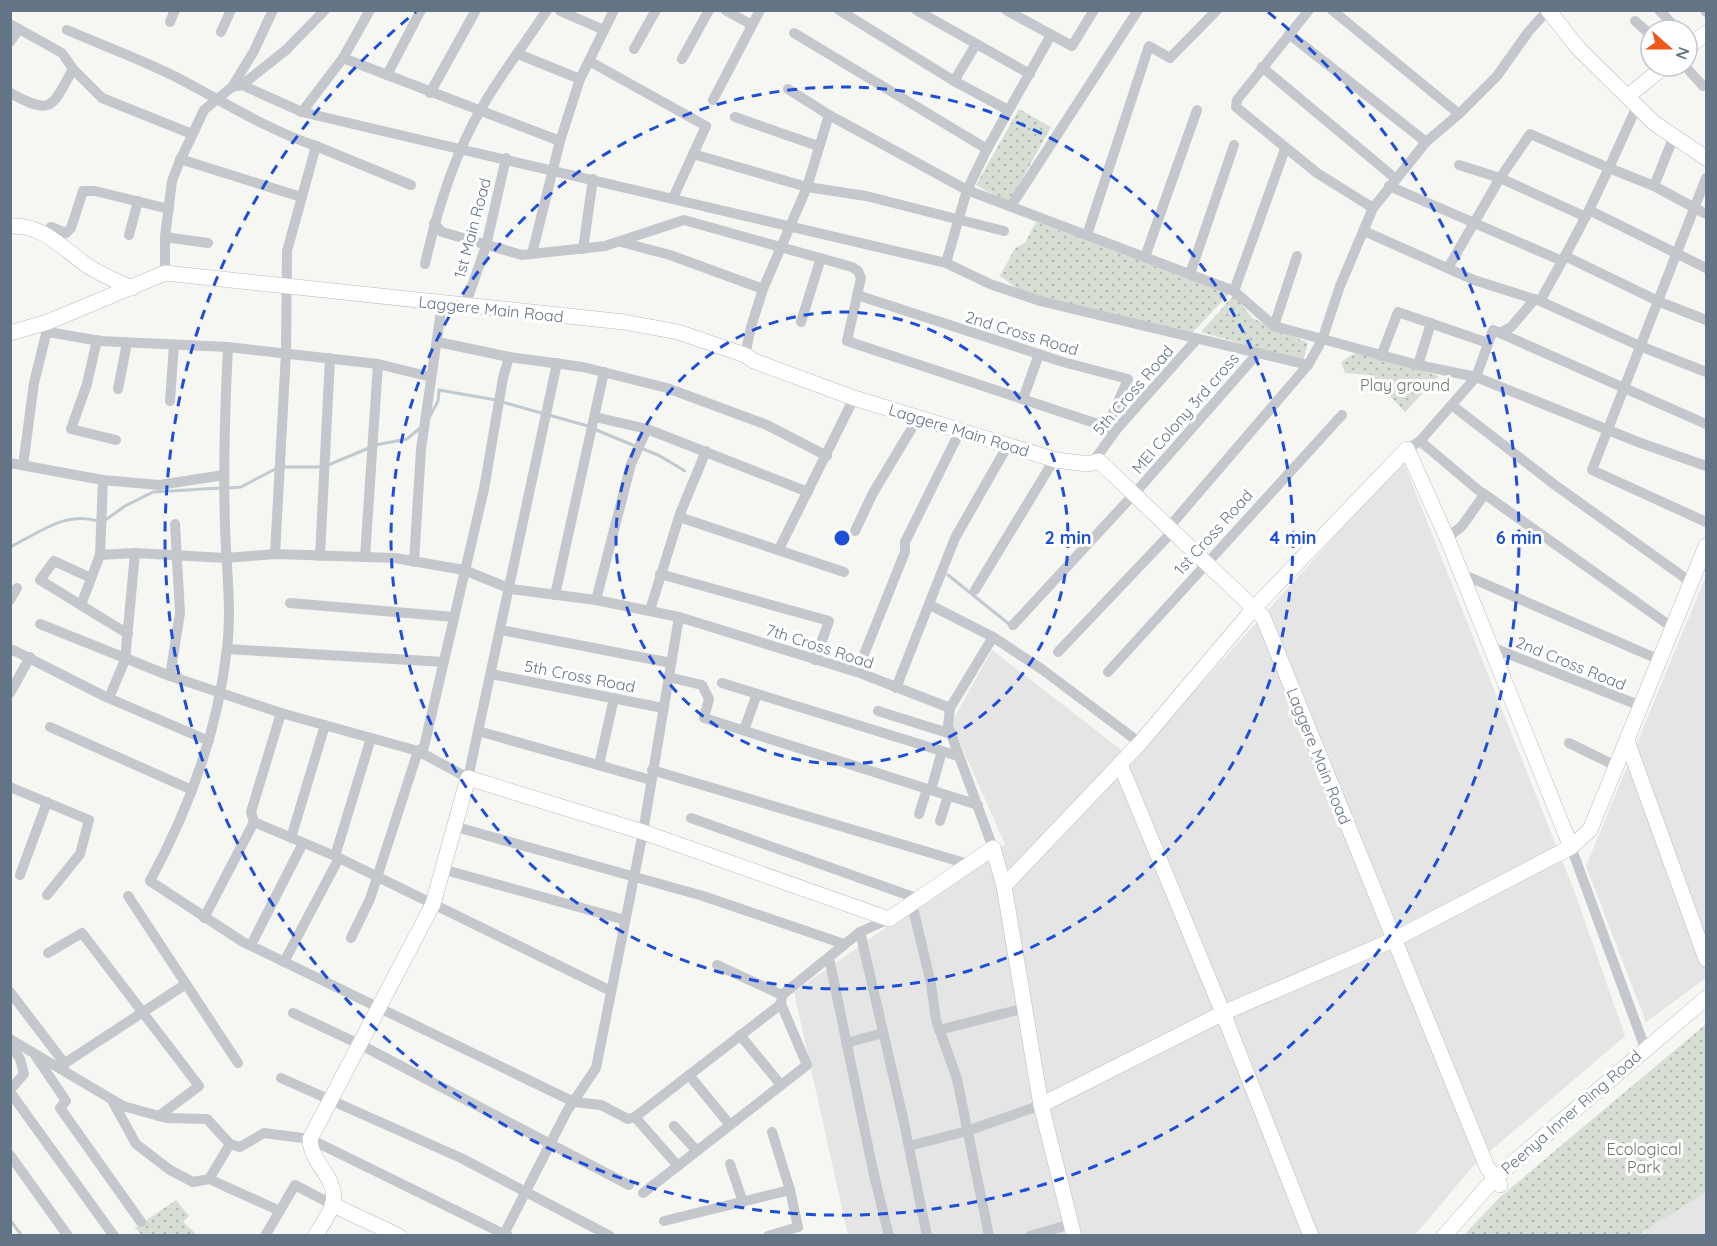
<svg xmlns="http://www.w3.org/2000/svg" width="1717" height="1246" font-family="Quicksand,sans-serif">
<defs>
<pattern id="green-dots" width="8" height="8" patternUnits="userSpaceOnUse" patternTransform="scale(1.5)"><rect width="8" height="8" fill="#d7ded3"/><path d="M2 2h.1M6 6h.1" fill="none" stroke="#b2b9b1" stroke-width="1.8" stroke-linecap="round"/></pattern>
</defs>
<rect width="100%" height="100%" fill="#f6f6f3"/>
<g fill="#e4e5e4">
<path d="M 1403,461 L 1575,893 L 1625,1036 L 1474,1165 L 1415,1235 L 848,1235 L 794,992 L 1005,844 L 951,723 L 992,650 L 1133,759 Z"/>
<path d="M 1706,576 L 1706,978 L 1646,1022 L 1586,866 Z"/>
<path d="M 1706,1193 L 1706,1235 L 1637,1235 Z"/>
</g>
<g fill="url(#green-dots)">
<path d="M 1019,109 L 1051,127 L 1009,203 L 976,185 Z"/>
<path d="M 1036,222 L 1229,294 L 1192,333 L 1024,293 L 1000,276 L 1015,248 L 1025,243 Z"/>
<path d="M 1234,295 L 1252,318 L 1308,343 L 1303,361 L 1201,332 Z"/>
<path d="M 1357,352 L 1439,376 L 1405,412 L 1370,375 L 1345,373 L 1341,362 Z"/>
<path d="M 1706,1024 L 1706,1193 L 1637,1235 L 1464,1235 L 1500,1197 Z"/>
<path d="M 176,1200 L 189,1216 L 183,1222 L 197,1235 L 142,1235 L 135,1228 Z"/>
</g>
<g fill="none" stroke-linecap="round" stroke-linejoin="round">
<g stroke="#c0cad0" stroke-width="3">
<path d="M 502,402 L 588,426"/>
<path d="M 430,416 L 438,401 L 439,390 L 496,400"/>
<path d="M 594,429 L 635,446"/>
<path d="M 375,445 L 407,439 L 420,428"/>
<path d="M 641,448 L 660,456 L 685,471"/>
<path d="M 328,465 L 369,448"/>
<path d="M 283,467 L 321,467"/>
<path d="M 228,488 L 241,487 L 277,468"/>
<path d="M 104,521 L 125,506 L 153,492 L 221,488"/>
<path d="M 10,547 C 40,533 63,511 98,521"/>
<path d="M 948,575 L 1009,624"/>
<path d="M 10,1220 L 22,1236"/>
</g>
<defs>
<g id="secondary">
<path d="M 1548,10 L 1578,48 L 1654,123 L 1706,158"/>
<path d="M 1687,48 L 1706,33"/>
<path d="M 1628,96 L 1665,66"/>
<path d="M 10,226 C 42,224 61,247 85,264 C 99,274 116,281 132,288"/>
<path d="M 10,333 L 48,322 L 165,273 L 624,322 L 678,332 L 745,355 L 754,361 L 854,398 L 1056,460 L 1088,464 L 1099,461 L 1263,617 L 1487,1167 L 1500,1185"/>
<path d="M 1627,741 L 1706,959"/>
<path d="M 1120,764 L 1223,1013 L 1311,1236"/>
<path d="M 1004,886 L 1140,743 L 1255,607 L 1407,449 L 1447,538 L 1571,847"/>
<path d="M 1041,1105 L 1223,1013 L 1393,940 L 1571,847 L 1590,830 L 1706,546"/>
<path d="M 333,1205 L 399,1236"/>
<path d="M 315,1236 C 321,1226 331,1213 333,1202 C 338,1178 310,1163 310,1139 L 433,904 L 468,778 L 643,832 L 889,919 L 993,848 L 1004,886 L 1041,1105 L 1074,1236"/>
<path d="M 1444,1236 L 1494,1179 L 1706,998"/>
</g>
</defs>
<use href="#secondary" stroke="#b8bdc2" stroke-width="16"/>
<g stroke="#c4c7cb" stroke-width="10">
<path d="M 725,10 L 752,25"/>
<path d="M 839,10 L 954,81 L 1008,110"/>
<path d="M 916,10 L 1030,74"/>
<path d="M 1006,10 L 1072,46 L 1094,10"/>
<path d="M 1309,10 L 1237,100 L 1236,107 L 1317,173 L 1373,208"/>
<path d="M 1332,10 L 1459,114"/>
<path d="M 1659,10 L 1678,30"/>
<path d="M 1705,10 L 1706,12"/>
<path d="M 560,11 L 604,30"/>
<path d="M 1635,21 L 1651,35"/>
<path d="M 170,22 L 175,10"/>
<path d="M 10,24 L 62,53 L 73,69 L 102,98 L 192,134"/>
<path d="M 67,30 C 104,46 143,60 178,78 C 224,102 266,129 316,146 L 287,251 L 286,353 L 275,554"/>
<path d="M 221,32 L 231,10"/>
<path d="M 794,33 L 987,149"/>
<path d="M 1289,34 L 1426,142"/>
<path d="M 10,42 L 19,29"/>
<path d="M 634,49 L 656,10"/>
<path d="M 518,54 L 580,79"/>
<path d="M 343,58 L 560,141"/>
<path d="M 682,59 L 709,10"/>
<path d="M 589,61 L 706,126 L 673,198"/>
<path d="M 1685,66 L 1703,86"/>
<path d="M 1262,67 L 1396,179"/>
<path d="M 387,75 L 421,10"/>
<path d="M 954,81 L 975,46"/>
<path d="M 242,85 L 286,50 L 325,10"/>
<path d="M 232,87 L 242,85 L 302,112 L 946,263 L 990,284 L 1040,301 L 1308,365"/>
<path d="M 788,89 L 829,115"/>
<path d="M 10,93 C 53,116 51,108 73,69"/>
<path d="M 430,93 L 476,10"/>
<path d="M 713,100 L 760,10"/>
<path d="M 1637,106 L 1609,168 L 1654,186 L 1706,214"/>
<path d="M 302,112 L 343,58 L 370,10"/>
<path d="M 735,117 L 818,146"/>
<path d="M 316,146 L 411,185"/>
<path d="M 693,154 L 807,187 L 866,196 L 1004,231"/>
<path d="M 180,159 L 301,197"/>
<path d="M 1459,165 L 1500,178 L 1586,217"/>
<path d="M 1706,178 L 1592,470 L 1706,522"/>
<path d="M 1389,186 L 1562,261"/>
<path d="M 1654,186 L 1674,136"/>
<path d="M 1011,206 L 1138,10"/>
<path d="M 434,223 L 442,232 L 522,255 L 605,246 L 684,220 L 852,267 L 858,271 L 861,278 L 847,341 L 1116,430"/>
<path d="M 1364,231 L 1474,280 L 1540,301 L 1640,346 L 1706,372"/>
<path d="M 46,235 L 51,227 L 66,233 L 71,228 L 83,191 L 95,191 L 169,209"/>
<path d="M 129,235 L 138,201"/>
<path d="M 1087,235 L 1149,46 L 1170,58 L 1217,10"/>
<path d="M 165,237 L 208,243"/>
<path d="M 621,242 L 670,255 L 763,289"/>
<path d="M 583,249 L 593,179"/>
<path d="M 532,254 L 560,141 L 580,79 L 614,10"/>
<path d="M 1565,256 L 1589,210"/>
<path d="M 1145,257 L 1197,110"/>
<path d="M 946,263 L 967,190 L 987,149 L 1051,35"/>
<path d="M 425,264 C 437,210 453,157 481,109 C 500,75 525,44 547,10"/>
<path d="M 1448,268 L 1500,178 L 1530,134 L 1609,168 L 1589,210 L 1706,268"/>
<path d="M 165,273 L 165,237 L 172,181 L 179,163 L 204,110 L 232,87 L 254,51 L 273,10"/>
<path d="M 1190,274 L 1234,145"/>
<path d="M 1234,291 L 1285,149"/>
<path d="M 857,295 L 1063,362 L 1128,379 L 1107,427"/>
<path d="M 1540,301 L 1565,256 L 1660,302 L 1706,320"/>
<path d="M 465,306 L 486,246 L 506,158"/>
<path d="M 801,322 L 821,258"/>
<path d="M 1274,326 L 1297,256"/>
<path d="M 48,332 L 100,341 L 228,347 L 378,364 L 431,377"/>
<path d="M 1500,333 L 1511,327 L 1535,299"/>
<path d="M 97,340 L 87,384 L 71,429 L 116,440"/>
<path d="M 438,342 L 509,357 L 583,367 L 667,388 L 767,425 L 827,456"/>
<path d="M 228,347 C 225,407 223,466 225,525 C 226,567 232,607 227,648 C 218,731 189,809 150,881 L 243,942 L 574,1102 L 601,1105 L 628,1119 L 635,1117 L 781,1004 L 782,995 L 860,932 L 889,919"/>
<path d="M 745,355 L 751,327 L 763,289 L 807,187 L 829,115 L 967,190 L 1234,291 L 1274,326 L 1418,365 L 1476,377 L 1638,442 L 1706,466"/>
<path d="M 1381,356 L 1398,312 L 1488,343"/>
<path d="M 1418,365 L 1431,323"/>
<path d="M 118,389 L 127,343"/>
<path d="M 1023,399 L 1039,354"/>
<path d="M 170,401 L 174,345"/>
<path d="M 1453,406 L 1555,485 L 1692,583"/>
<path d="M 595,417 L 647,429 L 808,492"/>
<path d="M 1420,441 L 1484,495 L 1462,526 L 1447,538"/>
<path d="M 1407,449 L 1420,441 L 1476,377 L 1493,330 L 1706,424"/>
<path d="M 1093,462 L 1116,430 L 1197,339"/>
<path d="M 10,463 L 103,480 L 159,485 L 224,475"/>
<path d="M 23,465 L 34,383 L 48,326"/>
<path d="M 1483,493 L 1673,628"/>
<path d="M 679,517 L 844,572"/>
<path d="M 1170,526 L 1308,365 L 1322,340 L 1340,286 L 1373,208 L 1426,142 L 1459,114 L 1497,76 L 1529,31 L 1548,10"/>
<path d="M 855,531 L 873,493 L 918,418"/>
<path d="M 779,549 L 854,398"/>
<path d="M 100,555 L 135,553"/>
<path d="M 320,556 L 330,358"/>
<path d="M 365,557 L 378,364"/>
<path d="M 414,562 L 421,449 L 442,304"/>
<path d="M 660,574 L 829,621 L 815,660"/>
<path d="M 1462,574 L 1660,660"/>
<path d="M 91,578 L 54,561 L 40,580 L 128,634"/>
<path d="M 975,590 L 1054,460"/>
<path d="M 555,595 L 604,372"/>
<path d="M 10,600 L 17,588"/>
<path d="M 596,600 L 631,464 L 647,429"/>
<path d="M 290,603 L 454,617"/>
<path d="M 81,605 L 100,555 L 103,480"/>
<path d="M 930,605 L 993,637 L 1043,670 L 1140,743"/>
<path d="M 650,610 L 680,514 L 706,451"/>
<path d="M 40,624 L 170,676 L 281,713 L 418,751 L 468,778 L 557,363"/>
<path d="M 1013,625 L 1135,493 L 1258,353"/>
<path d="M 501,630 L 671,663"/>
<path d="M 993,637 L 950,708 L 948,726 L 993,848"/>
<path d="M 1491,647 L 1641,706"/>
<path d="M 227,649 L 444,662"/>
<path d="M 13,650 L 106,697 L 209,741"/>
<path d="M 1058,652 L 1174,530"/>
<path d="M 857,672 L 905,552 L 905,542 L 960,431"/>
<path d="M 1108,672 L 1342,415"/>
<path d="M 491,674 L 663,708"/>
<path d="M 170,676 L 180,613 L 175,524"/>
<path d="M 668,677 L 702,685 L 709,699 L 704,718 L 978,805"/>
<path d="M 722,683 L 958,756"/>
<path d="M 896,688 L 955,538 L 1008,445"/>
<path d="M 10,693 L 30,657"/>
<path d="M 109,698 L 125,660 L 135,553 L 226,558 L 275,554 L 395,558 L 464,570 L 511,589 L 596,600 L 679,617 L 860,673 L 950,708"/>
<path d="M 878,711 L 951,734"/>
<path d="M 281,713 L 251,812 L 254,822 L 335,856 L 611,991"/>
<path d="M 50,727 L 192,790"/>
<path d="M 744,730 L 757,694"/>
<path d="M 478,731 L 651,780"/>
<path d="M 1569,743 L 1616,766"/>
<path d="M 599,765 L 614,698"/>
<path d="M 652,770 L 968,864"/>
<path d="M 10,787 L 89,820 L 80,854 L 47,895"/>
<path d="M 931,790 L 942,751"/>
<path d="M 919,814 L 927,789"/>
<path d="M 691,818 L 919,899"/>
<path d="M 940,821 L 948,796"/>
<path d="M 453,826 L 703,896 L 844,944"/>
<path d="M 291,838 L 325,725"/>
<path d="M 1571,847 L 1645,1048"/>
<path d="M 335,856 L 371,738"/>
<path d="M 442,869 L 625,920"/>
<path d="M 20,875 L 47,802"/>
<path d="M 128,896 L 238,1063"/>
<path d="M 912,904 L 931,984 L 936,1020 L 957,1079 L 989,1236"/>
<path d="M 204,918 L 254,822"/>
<path d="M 860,932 L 903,1118 L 927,1236"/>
<path d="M 351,938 L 370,899 L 418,751 L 424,747 L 484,489 L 503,378 L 509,357"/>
<path d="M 251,945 L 303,843"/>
<path d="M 48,953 L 82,933 L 199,1086 L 159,1116"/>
<path d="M 829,958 L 874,1175 L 889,1236"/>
<path d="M 284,962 L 339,858"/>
<path d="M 717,965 L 782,995"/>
<path d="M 10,992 L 65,1064"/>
<path d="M 293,1013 L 359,1044 L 629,1185"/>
<path d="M 939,1030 L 1025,1008"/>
<path d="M 740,1035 L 781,1085"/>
<path d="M 10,1039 L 123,1106 L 166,1118 L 207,1119 L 230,1144 L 240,1147 L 264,1133 L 310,1139 L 508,1236"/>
<path d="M 10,1043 L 20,1059 L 24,1074 L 10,1090"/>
<path d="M 846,1043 L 883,1033"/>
<path d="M 35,1055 L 66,1101 L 60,1108 L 141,1222"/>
<path d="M 59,1067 L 186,984"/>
<path d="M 689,1075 L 730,1125"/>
<path d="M 281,1078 L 461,1158 L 610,1236"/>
<path d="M 10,1092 L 114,1236"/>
<path d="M 113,1102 L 136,1144 L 170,1170 L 193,1182 L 209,1179 L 280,1211"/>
<path d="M 635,1117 L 678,1166"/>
<path d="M 674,1126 L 697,1151"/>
<path d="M 909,1146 L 967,1131 L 1041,1105"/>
<path d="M 10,1155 L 68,1236"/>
<path d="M 730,1164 L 743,1202"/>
<path d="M 209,1179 L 230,1144"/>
<path d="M 643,1193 L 807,1065 L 781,1004"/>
<path d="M 664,1221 L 790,1190"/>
<path d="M 265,1236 L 295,1185 L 333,1205"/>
<path d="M 503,1236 L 567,1111 L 596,1068 L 643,832 L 679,617"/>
<path d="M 768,1236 L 798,1227 L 790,1190 L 772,1132"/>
<path d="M 1030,1236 L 1071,1224"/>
</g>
<use href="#secondary" stroke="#fff" stroke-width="15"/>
</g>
<g fill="none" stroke="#1d4ed8" stroke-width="3" stroke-dasharray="10 8">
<circle cx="842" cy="538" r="226"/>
<circle cx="842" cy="538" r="451"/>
<path d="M1268 12A677 677 0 1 1 416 12"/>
</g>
<g text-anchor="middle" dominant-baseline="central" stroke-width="6" stroke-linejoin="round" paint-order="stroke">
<g font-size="16" fill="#637486" stroke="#fff">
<text transform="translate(472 228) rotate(-75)">1st Main Road</text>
<text transform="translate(491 309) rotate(6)">Laggere Main Road</text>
<text transform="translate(1022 333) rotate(17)">2nd Cross Road</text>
<text transform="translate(1133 390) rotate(-49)">5th Cross Road</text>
<text transform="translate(1185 413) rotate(-49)">MEI Colony 3rd cross</text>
<text transform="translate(959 430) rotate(17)">Laggere Main Road</text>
<text transform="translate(1213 532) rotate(-48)">1st Cross Road</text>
<text transform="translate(820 646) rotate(18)">7th Cross Road</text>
<text transform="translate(1571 663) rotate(22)">2nd Cross Road</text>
<text transform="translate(580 676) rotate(11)">5th Cross Road</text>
<text transform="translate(1319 756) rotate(68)">Laggere Main Road</text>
<text transform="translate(1571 1112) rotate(-41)">Peenya Inner Ring Road</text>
</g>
<g font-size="16" fill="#667c63" stroke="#fff">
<text x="1405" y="385">Play ground</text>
<text x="1644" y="1149">Ecological<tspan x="1644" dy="18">Park</tspan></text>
</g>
</g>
<circle cx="842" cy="538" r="9" fill="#1d4ed8" stroke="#fff" stroke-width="3"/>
<g font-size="18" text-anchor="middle" font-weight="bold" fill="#1d4ed8" stroke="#fff" stroke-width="6" stroke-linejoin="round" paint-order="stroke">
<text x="1068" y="544">2 min</text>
<text x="1293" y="544">4 min</text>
<text x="1519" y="544">6 min</text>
</g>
<rect width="1717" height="1246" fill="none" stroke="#637486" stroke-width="24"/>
<g transform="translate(1669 48) rotate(111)"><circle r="28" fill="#ffffff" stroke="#c1c7cf" stroke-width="1.5"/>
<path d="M0-4.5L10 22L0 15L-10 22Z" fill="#ef581a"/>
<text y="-9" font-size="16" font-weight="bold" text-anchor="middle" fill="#637486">N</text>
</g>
</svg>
